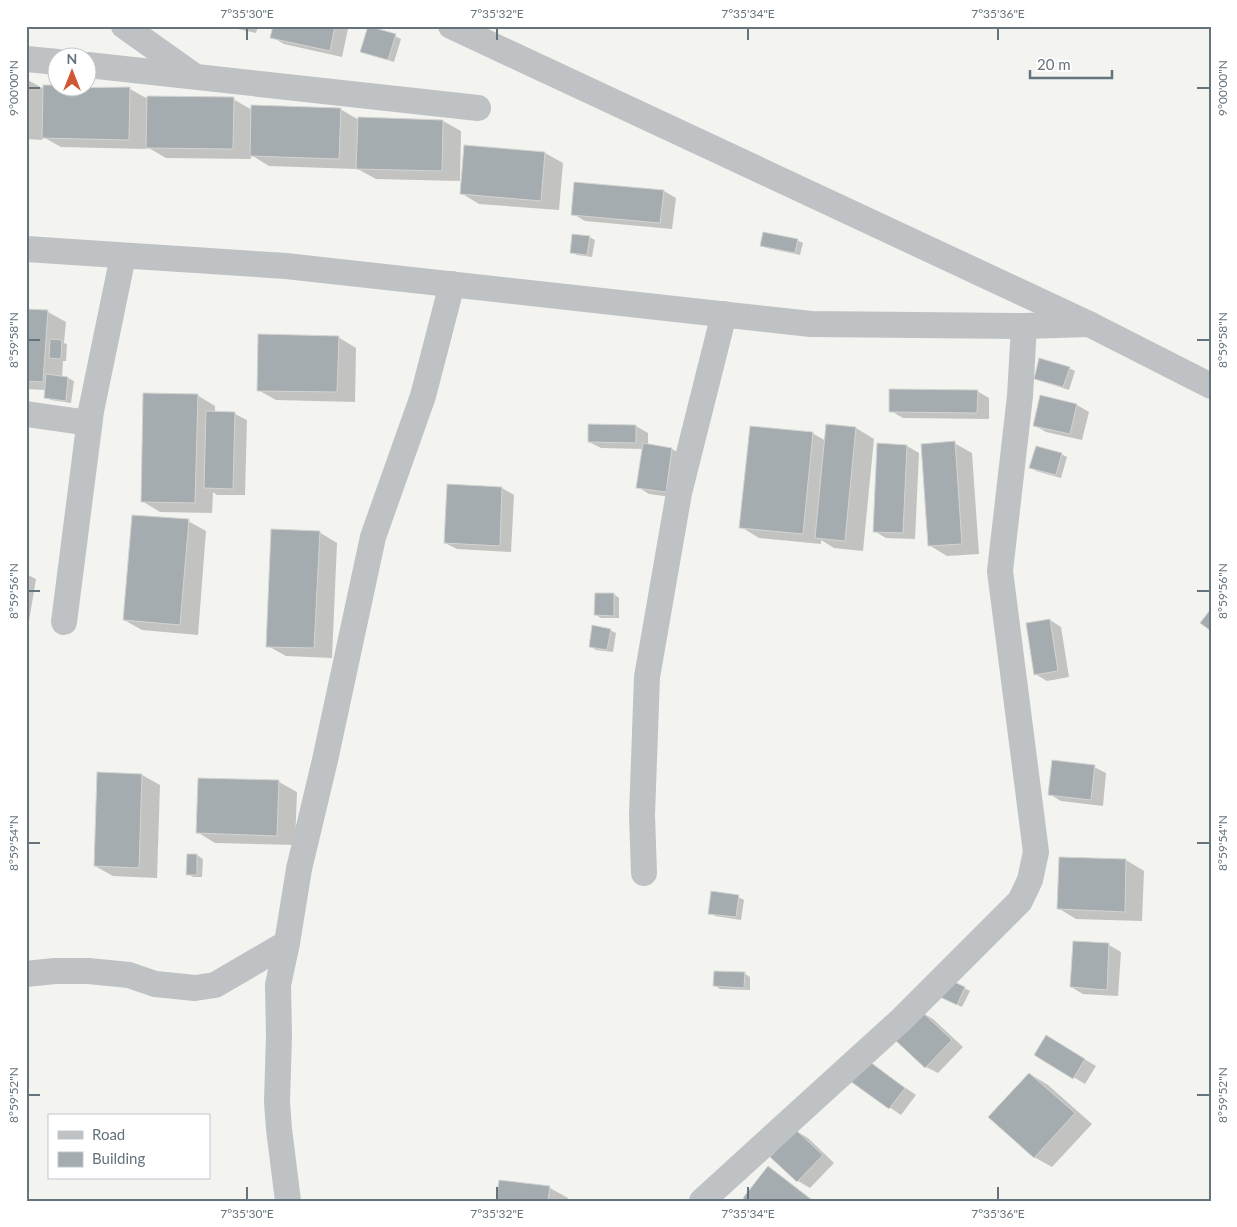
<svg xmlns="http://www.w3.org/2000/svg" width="1237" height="1227" font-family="Lato,sans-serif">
<rect width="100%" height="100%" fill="#f3f3f0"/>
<g fill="#0003">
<path d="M 224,26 L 258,26 L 256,33 Z"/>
<path d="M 274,26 L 344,26 L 348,29 L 342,57 L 284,44 L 272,37 Z"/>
<path d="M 395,36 L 401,39 L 394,62 L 361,51 Z"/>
<path d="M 26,79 L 44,89 L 58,88 L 130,89 L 148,99 L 233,99 L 252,110 L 340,109 L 359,120 L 443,121 L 461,131 L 460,181 L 376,179 L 356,168 L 356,169 L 269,166 L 251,155 L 251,159 L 166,158 L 147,147 L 147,149 L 61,147 L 43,137 L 42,140 L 26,139 Z"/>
<path d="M 545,153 L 563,163 L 559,210 L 479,204 L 461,193 Z"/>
<path d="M 664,191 L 676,198 L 672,229 L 585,221 L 573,214 Z"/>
<path d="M 589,237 L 595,240 L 592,257 L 577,255 L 571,252 Z"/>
<path d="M 797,240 L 803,243 L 800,255 L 767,248 L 761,245 Z"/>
<path d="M 26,280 L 29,282 L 28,296 L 26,296 Z"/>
<path d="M 26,310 L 48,312 L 66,322 L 64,343 L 67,344 L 66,361 L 63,361 L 62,377 L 68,378 L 74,381 L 71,403 L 51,400 L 45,397 L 46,390 L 26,389 Z"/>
<path d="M 338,337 L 356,348 L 355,402 L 276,400 L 258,390 Z"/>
<path d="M 1069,368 L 1075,371 L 1069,390 L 1041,381 L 1035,378 Z"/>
<path d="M 977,391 L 989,398 L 989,419 L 903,418 L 891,411 Z"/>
<path d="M 197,395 L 215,406 L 215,413 L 235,414 L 247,420 L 245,495 L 217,495 L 213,492 L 212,513 L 160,512 L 142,501 Z"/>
<path d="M 1077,405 L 1089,412 L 1082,440 L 1046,432 L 1034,425 Z"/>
<path d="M 827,425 L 856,428 L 874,439 L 863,551 L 834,548 L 821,540 L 821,544 L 759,538 L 741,527 L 812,433 L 826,441 Z"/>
<path d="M 636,426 L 648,433 L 648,445 L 672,449 L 684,456 L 678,498 L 649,494 L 638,487 L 643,449 L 601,448 L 589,442 Z"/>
<path d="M 954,443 L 972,453 L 979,554 L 947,556 L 929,545 Z"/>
<path d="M 878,444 L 907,446 L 919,453 L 915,539 L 886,538 L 874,531 Z"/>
<path d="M 1061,454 L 1067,457 L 1061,478 L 1036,471 L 1031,467 Z"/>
<path d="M 448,486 L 502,488 L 514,495 L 511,552 L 457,549 L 445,543 Z"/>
<path d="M 188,521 L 206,531 L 198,635 L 142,630 L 124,620 Z"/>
<path d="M 319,532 L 337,543 L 332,658 L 286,656 L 268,646 Z"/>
<path d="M 26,574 L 36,579 L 26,639 Z"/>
<path d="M 614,594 L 619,598 L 619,618 L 601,618 L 596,615 Z"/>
<path d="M 1050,620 L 1061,627 L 1069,677 L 1047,681 L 1035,674 Z"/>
<path d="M 610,630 L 616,633 L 613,652 L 596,650 L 590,646 Z"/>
<path d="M 1094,767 L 1106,773 L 1103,806 L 1061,801 L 1049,794 Z"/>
<path d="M 98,773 L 142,775 L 160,785 L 157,878 L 113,876 L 95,866 Z"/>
<path d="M 279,782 L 297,792 L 295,845 L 215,843 L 197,832 Z"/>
<path d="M 197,855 L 203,859 L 202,877 L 193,877 L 188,874 Z"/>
<path d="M 1060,858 L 1126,860 L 1144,871 L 1142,921 L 1076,919 L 1058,908 Z"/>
<path d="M 738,897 L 744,900 L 741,920 L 715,916 L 710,913 Z"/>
<path d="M 1109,945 L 1121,952 L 1118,996 L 1083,994 L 1071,987 Z"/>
<path d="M 745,974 L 750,977 L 750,990 L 720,989 L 714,985 Z"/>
<path d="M 964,988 L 970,991 L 962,1007 L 947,1000 Z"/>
<path d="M 921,1012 L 933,1019 L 963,1047 L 938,1073 L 926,1067 Z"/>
<path d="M 1047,1037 L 1096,1066 L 1085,1084 L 1036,1055 Z"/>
<path d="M 866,1061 L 916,1095 L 901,1115 L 851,1081 Z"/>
<path d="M 1030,1074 L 1048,1085 L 1092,1124 L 1052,1167 L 1034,1157 Z"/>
<path d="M 796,1131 L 808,1138 L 834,1163 L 810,1188 L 798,1181 L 772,1157 Z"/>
<path d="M 768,1168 L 780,1175 L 814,1201 L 749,1201 Z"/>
<path d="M 550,1188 L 568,1198 L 567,1201 L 497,1201 Z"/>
</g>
<g fill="#a5acaf" stroke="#d4d4d2">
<path d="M 273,26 L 335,26 L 330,51 L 270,38 Z"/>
<path d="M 368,26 L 396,34 L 388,60 L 360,52 Z"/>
<path d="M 43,85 L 58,85 L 58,88 L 130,87 L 129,140 L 42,138 Z"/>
<path d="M 147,96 L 234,97 L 233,149 L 146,148 Z"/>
<path d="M 251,105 L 341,108 L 339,159 L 250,156 Z"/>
<path d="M 358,117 L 443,120 L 442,171 L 356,169 Z"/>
<path d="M 464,145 L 545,152 L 541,201 L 460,194 Z"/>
<path d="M 574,182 L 664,190 L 660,223 L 571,215 Z"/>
<path d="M 763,232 L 798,239 L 795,253 L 760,246 Z"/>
<path d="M 572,234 L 590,236 L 587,255 L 570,253 Z"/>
<path d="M 26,309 L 48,310 L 43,382 L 26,381 Z"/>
<path d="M 258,334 L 339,336 L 337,392 L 257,391 Z"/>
<path d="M 50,339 L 62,340 L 61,359 L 49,358 Z"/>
<path d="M 1039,358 L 1070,367 L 1063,387 L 1034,379 Z"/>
<path d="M 46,374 L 68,377 L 66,401 L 44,398 Z"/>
<path d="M 889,389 L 978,390 L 977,413 L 889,412 Z"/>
<path d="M 143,393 L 198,394 L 195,503 L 141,502 Z"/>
<path d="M 1040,395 L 1077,404 L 1070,434 L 1033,426 Z"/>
<path d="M 206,411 L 235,412 L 233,489 L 204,488 Z"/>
<path d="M 588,424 L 636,425 L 636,443 L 588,442 Z"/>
<path d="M 826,424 L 856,427 L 845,541 L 815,538 Z"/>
<path d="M 750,426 L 813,432 L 803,534 L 739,528 Z"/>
<path d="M 955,441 L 962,544 L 928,546 L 921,444 Z"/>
<path d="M 643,443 L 672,448 L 666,492 L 636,488 Z"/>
<path d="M 877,443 L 907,445 L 903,533 L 873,532 Z"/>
<path d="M 1036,446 L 1062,453 L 1056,475 L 1029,468 Z"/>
<path d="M 447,484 L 502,487 L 500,546 L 444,543 Z"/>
<path d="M 132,515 L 189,519 L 180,625 L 123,620 Z"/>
<path d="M 271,529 L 320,531 L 314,648 L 266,647 Z"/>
<path d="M 595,593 L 614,593 L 614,616 L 594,615 Z"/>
<path d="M 1211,609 L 1211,631 L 1200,623 Z"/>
<path d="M 1050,619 L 1058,671 L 1034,675 L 1026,623 Z"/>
<path d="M 592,625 L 611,629 L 607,650 L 589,647 Z"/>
<path d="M 1052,760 L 1095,765 L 1091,800 L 1048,795 Z"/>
<path d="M 97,772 L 142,774 L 139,868 L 94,866 Z"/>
<path d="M 198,778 L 279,780 L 277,836 L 196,833 Z"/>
<path d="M 187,854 L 197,854 L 197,875 L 186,875 Z"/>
<path d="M 1059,857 L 1126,859 L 1125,912 L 1057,909 Z"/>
<path d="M 711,891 L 739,895 L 736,917 L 708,914 Z"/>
<path d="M 1073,941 L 1109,943 L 1107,990 L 1070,987 Z"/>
<path d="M 714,971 L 745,972 L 744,988 L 713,986 Z"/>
<path d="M 948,979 L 965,987 L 957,1005 L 940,997 Z"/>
<path d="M 921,1011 L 952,1040 L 925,1068 L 894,1039 Z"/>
<path d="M 1046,1035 L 1085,1059 L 1073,1079 L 1034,1055 Z"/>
<path d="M 866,1059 L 905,1088 L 889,1109 L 850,1081 Z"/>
<path d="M 1029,1073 L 1075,1113 L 1034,1158 L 988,1117 Z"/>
<path d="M 796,1130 L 823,1155 L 797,1182 L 770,1157 Z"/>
<path d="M 768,1166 L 813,1201 L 747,1201 L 743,1198 Z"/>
<path d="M 499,1180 L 550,1186 L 548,1201 L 496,1201 Z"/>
</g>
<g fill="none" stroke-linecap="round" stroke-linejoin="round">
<g stroke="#bfc2c4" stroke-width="26">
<path d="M 124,26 L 193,75"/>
<path d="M 451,26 L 1089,324 L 1211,386"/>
<path d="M 26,59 L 58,62"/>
<path d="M 88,65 L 478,108"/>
<path d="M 26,249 L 286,266 L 811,324 L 1024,326 L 1089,324"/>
<path d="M 26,414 L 89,423"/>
<path d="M 64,622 L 91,411 L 123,256"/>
<path d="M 644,873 L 642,815 L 647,677 L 679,493 L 724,314"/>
<path d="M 26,974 L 55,971 L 88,971 L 129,975 L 155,984 L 195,988 L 215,985 L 287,943"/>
<path d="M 288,1201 L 279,1129 L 277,1102 L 279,1035 L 278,985 L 287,943 L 299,869 L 325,760 L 373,537 L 423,396 L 452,284"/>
<path d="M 702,1201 L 902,1019 L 1020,901 L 1030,880 L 1036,852 L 1000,571 L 1020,396 L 1024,326"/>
</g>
</g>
<path fill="none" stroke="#65737d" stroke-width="2" d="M 247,28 L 247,40M 497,28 L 497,40M 748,28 L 748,40M 998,28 L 998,40M 28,88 L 40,88M 1197,88 L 1210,88M 28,340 L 40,340M 1197,340 L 1210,340M 28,591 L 40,591M 1197,591 L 1210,591M 28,843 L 40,843M 1197,843 L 1210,843M 28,1095 L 40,1095M 1197,1095 L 1210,1095M 247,1187 L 247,1200M 497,1187 L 497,1200M 748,1187 L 748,1200M 998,1187 L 998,1200"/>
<rect width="1237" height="1227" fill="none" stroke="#ffffff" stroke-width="55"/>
<rect x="48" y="1114" width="162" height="65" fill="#ffffff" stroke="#c1c7cb"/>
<rect x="58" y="1131" width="25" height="8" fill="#bfc2c4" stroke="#c1c7cb"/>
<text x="92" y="1140" font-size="15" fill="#65737d">Road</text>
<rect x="58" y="1152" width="25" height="15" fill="#a5acaf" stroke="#c1c7cb"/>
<text x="92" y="1164" font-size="15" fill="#65737d">Building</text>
<g transform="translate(72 72)"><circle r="24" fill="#ffffff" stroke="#c1c7cb"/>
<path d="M0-4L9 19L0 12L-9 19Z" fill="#cf5834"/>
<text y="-8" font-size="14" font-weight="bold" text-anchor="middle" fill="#65737d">N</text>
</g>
<path d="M1030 70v8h82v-8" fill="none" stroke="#65737d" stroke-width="2.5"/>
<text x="1037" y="70" font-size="15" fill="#65737d" stroke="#ffffff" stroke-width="4" paint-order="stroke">20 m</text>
<rect x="28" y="28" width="1182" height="1172" fill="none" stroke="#65737d" stroke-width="2"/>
<g font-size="12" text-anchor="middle" fill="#65737d">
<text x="247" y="18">7°35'30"E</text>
<text x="497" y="18">7°35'32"E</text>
<text x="748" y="18">7°35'34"E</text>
<text x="998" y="18">7°35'36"E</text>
<text transform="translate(14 88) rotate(-90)" y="4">9°00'00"N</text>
<text transform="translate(1223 88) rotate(-90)" y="4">9°00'00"N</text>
<text transform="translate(14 340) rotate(-90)" y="4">8°59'58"N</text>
<text transform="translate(1223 340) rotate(-90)" y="4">8°59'58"N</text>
<text transform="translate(14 591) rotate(-90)" y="4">8°59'56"N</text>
<text transform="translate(1223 591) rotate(-90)" y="4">8°59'56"N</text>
<text transform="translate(14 843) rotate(-90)" y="4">8°59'54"N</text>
<text transform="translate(1223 843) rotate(-90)" y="4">8°59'54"N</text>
<text transform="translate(14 1095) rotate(-90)" y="4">8°59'52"N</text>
<text transform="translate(1223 1095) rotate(-90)" y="4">8°59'52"N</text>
<text x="247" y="1218">7°35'30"E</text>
<text x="497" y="1218">7°35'32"E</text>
<text x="748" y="1218">7°35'34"E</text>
<text x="998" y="1218">7°35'36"E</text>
</g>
</svg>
